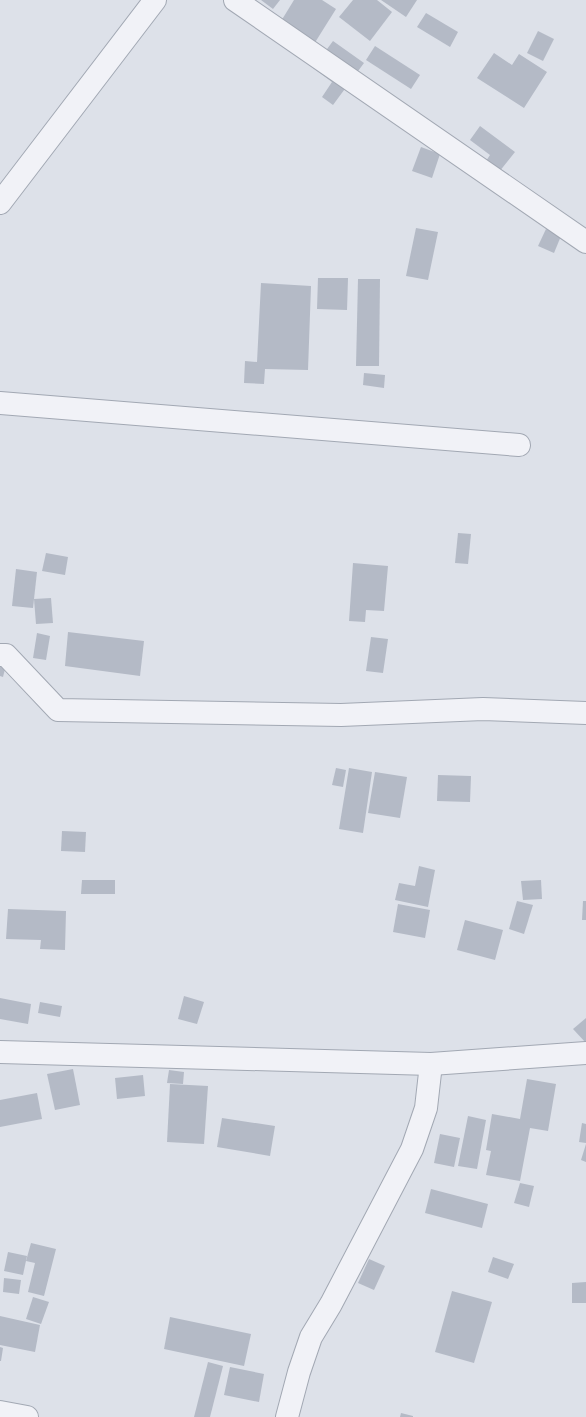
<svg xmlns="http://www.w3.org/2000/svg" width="586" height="1417" font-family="'PT Sans',sans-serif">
<rect width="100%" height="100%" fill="#dde1e9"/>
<g fill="#b4bac6">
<path d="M 261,0 L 280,0 L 273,9 Z"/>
<path d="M 294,0 L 322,0 L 336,9 L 309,52 L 275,31 Z"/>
<path d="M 353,0 L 377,0 L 392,12 L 370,41 L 339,17 Z"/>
<path d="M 381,0 L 417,0 L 406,17 Z"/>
<path d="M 426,13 L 458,32 L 450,47 L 417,27 Z"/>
<path d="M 538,31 L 554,39 L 543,61 L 527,53 Z"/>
<path d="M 333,41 L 364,63 L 333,105 L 322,97 L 332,82 L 313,68 Z"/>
<path d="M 375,46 L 420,75 L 411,89 L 366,60 Z"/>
<path d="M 494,53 L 512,65 L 519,54 L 547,72 L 524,108 L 477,78 Z"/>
<path d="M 480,126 L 515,152 L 499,172 L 486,161 L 490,155 L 470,140 Z"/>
<path d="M 421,147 L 440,154 L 432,178 L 412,171 Z"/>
<path d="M 416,228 L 438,232 L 428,280 L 406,276 Z"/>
<path d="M 546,229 L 561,236 L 554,253 L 538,246 Z"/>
<path d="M 318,278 L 348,278 L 347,310 L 317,309 Z"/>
<path d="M 358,279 L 380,279 L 379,366 L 356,366 Z"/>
<path d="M 261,283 L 311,286 L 308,370 L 265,369 L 264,384 L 244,383 L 245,361 L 257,362 Z"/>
<path d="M 364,373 L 385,375 L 384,388 L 363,385 Z"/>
<path d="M 458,533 L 471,534 L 468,564 L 455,563 Z"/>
<path d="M 46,553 L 68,557 L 65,575 L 42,571 Z"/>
<path d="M 353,563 L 388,566 L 384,611 L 366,610 L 365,622 L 349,621 Z"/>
<path d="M 16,569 L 37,572 L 33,608 L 12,606 Z"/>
<path d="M 51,598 L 53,623 L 36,624 L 34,599 Z"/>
<path d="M 68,632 L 144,641 L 140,676 L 65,666 Z"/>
<path d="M 37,633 L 50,636 L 46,660 L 33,658 Z"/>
<path d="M 371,637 L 388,639 L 383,673 L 366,671 Z"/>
<path d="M 0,660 L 7,661 L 3,677 L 0,676 Z"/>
<path d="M 336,768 L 346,770 L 343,787 L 332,785 Z"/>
<path d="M 349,768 L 372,772 L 363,833 L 339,829 Z"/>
<path d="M 375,772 L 407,777 L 400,818 L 368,813 Z"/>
<path d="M 438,775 L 471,776 L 470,802 L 437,801 Z"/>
<path d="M 62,831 L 86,832 L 85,852 L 61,851 Z"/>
<path d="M 419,866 L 435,870 L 428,907 L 395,900 L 399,883 L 415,886 Z"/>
<path d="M 82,880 L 115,880 L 115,894 L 81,894 Z"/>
<path d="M 541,880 L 542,899 L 523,900 L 521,881 Z"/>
<path d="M 517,901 L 533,905 L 524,934 L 509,929 Z"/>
<path d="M 583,901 L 586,901 L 586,920 L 582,920 Z"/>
<path d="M 398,904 L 430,910 L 425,938 L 393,932 Z"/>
<path d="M 8,909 L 66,911 L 65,950 L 40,949 L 41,940 L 6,939 Z"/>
<path d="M 465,920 L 503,930 L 495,960 L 457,950 Z"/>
<path d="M 184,996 L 204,1002 L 197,1024 L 178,1019 Z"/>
<path d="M 0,998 L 31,1004 L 28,1024 L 0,1019 Z"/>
<path d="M 40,1002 L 62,1006 L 60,1017 L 38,1013 Z"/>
<path d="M 586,1018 L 586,1043 L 573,1029 Z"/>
<path d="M 73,1069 L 80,1105 L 55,1110 L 47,1074 Z"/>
<path d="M 169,1070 L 184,1072 L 183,1084 L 167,1083 Z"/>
<path d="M 143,1075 L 145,1096 L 117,1099 L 115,1078 Z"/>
<path d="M 527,1079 L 556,1084 L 548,1131 L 530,1128 L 520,1181 L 486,1175 L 491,1151 L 486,1150 L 492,1114 L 520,1119 Z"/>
<path d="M 170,1084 L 208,1086 L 204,1144 L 167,1142 Z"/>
<path d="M 37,1093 L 42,1119 L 0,1127 L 0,1100 Z"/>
<path d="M 468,1116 L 486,1120 L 477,1169 L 458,1166 Z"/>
<path d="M 222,1118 L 275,1126 L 270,1156 L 217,1147 Z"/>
<path d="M 582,1123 L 586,1124 L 586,1143 L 579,1142 Z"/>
<path d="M 440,1134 L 460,1138 L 454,1167 L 434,1163 Z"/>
<path d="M 586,1144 L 586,1162 L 581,1160 Z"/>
<path d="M 520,1183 L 534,1186 L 529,1207 L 514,1203 Z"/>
<path d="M 431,1189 L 488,1204 L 482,1228 L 425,1213 Z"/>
<path d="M 31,1243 L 56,1249 L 44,1296 L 28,1292 L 35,1263 L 26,1261 Z"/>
<path d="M 8,1252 L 27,1256 L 23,1275 L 4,1271 Z"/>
<path d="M 493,1257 L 514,1264 L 508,1279 L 488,1272 Z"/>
<path d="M 369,1259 L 385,1266 L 374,1290 L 358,1283 Z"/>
<path d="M 4,1278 L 21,1280 L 19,1294 L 3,1292 Z"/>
<path d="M 586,1282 L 586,1303 L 572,1303 L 572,1283 Z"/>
<path d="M 452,1291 L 492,1302 L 474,1363 L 435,1352 Z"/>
<path d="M 33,1297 L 49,1302 L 41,1324 L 26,1319 Z"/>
<path d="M 0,1316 L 40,1325 L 35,1352 L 0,1345 Z"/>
<path d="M 170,1317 L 251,1334 L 244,1366 L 164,1349 Z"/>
<path d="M 0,1347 L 3,1348 L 1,1361 L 0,1361 Z"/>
<path d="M 208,1362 L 223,1366 L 210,1417 L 194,1417 Z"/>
<path d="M 230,1367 L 264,1374 L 259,1402 L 224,1395 Z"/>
<path d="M 401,1413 L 413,1416 L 413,1417 L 400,1417 Z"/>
</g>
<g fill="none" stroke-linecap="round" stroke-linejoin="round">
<defs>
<g id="minor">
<path d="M 235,0 L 586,242"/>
<path d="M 0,203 L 155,0"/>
<path d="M 0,403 L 519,445"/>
<path d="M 0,655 L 6,655 L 58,710 L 341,715 L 483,709 L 586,713"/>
<path d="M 0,1052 L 431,1064 L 586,1053"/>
<path d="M 0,1412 L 27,1417"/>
<path d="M 287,1417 L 299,1372 L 311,1337 L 331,1304 L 412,1149 L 426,1108 L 431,1064"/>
</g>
</defs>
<use href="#minor" stroke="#a2a8b3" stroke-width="24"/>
<use href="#minor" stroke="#f1f2f7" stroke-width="22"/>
</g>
</svg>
